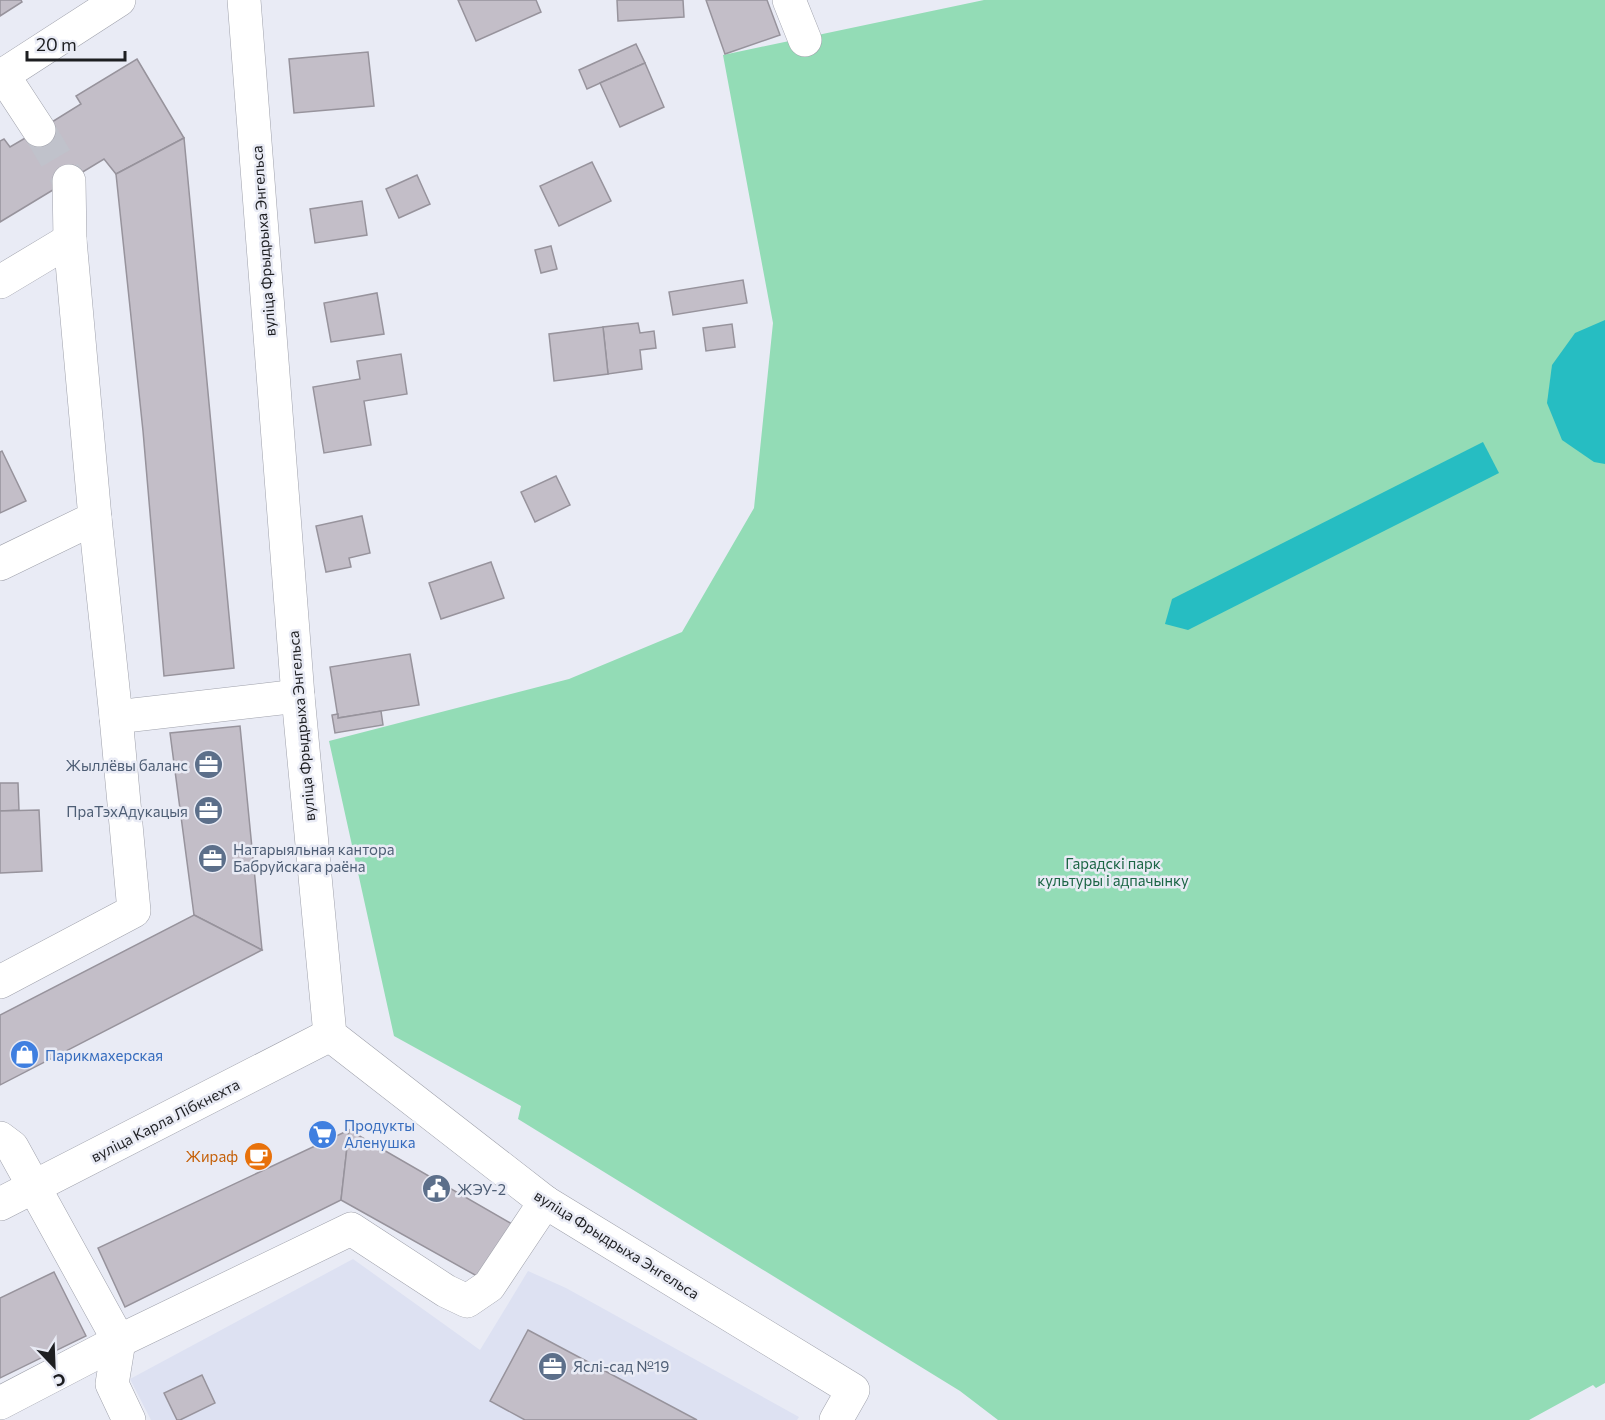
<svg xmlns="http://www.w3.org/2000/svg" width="1605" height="1420" font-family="Commissioner,sans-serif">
<rect width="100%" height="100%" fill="#e9ebf5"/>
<path fill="#dde1f2" d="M 353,1259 L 480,1350 L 528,1271 L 566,1288 L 799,1417 L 797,1420 L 151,1420 L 130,1379 Z"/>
<path fill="#93dcb6" d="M 984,0 L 1605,0 L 1605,1383 L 1596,1388 L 1593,1385 L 1529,1420 L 998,1420 L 960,1391 L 518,1119 L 521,1106 L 394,1036 L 329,741 L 569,679 L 682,632 L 754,508 L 773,323 L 723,55 Z"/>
<g fill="#26bdc2">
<path d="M 1605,320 L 1605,464 L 1594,462 L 1562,440 L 1547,403 L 1552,365 L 1575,333 Z"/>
<path d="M 1483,442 L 1499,473 L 1188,630 L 1165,624 L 1172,599 Z"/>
</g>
<g fill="#c3bec8" stroke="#97939c" stroke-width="1.5">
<path d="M 0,0 L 21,0 L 22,2 L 0,16 Z"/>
<path d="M 458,0 L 536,0 L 541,12 L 476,41 Z"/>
<path d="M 617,0 L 683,0 L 684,17 L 618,21 Z"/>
<path d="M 706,0 L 767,0 L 780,35 L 725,54 Z"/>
<path d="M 636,44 L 645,63 L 587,89 L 579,70 Z"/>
<path d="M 368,52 L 374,106 L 294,113 L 289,59 Z"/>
<path d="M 137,59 L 184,138 L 116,174 L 104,159 L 0,222 L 0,141 L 4,139 L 10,147 L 39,130 L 81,104 L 76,96 Z"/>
<path d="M 645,63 L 664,107 L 620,127 L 600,83 Z"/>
<path d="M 184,138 L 234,668 L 164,676 L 143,431 L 116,174 Z"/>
<path d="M 592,162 L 611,201 L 559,226 L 540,186 Z"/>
<path d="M 417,175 L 430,204 L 399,218 L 386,189 Z"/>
<path d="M 362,201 L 367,235 L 315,243 L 310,209 Z"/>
<path d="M 551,246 L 557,269 L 541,273 L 535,250 Z"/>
<path d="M 743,280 L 747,303 L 673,315 L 669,292 Z"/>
<path d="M 377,293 L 384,334 L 331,342 L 324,303 Z"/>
<path d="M 638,323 L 640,333 L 654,331 L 656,348 L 640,350 L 642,369 L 608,374 L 603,327 Z"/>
<path d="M 732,324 L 735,347 L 706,351 L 703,328 Z"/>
<path d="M 603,327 L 608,374 L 554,381 L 549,334 Z"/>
<path d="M 401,354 L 407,394 L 364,401 L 371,445 L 324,453 L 313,387 L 360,379 L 357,361 Z"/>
<path d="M 2,451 L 26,501 L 0,513 L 0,452 Z"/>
<path d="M 556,476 L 570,505 L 535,522 L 521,492 Z"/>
<path d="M 362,516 L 370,553 L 349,558 L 351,567 L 326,572 L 316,526 Z"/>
<path d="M 491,562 L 504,598 L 441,619 L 429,583 Z"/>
<path d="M 410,654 L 419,705 L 338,718 L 330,667 Z"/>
<path d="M 381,711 L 383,725 L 335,733 L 332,715 L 338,714 L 338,718 Z"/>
<path d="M 240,726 L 262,950 L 194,915 L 170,733 Z"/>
<path d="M 0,783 L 18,783 L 19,810 L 0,811 Z"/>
<path d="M 39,810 L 42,871 L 0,873 L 0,811 Z"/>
<path d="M 194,915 L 262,950 L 0,1085 L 0,1015 Z"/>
<path d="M 349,1130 L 341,1200 L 125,1307 L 98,1248 Z"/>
<path d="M 349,1130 L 512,1224 L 484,1280 L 341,1200 Z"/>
<path d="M 54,1272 L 86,1336 L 0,1378 L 0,1298 Z"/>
<path d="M 528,1330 L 697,1420 L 525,1420 L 490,1401 Z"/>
<path d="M 202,1375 L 215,1403 L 180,1420 L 177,1420 L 164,1393 Z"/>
</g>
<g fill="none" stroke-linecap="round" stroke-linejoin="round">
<path stroke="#c0c2cb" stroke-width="33" stroke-dasharray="33 16" stroke-linecap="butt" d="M 39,130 L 69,181"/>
<defs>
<g id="minor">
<path d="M 244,0 L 298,696 L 330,1035 L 545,1202 L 853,1390 L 836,1420"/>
<path d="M 789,0 L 805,40"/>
<path d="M 3,75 L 39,130"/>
<path d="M 0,77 L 119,0"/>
<path d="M 0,282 L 70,240"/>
<path d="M 0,564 L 95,518 L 70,240 L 69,181"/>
<path d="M 116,717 L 298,696"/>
<path d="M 0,982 L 134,911 L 116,717 L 95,518"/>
<path d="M 0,1138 L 12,1147 L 119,1341 L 112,1384 L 129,1420"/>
<path d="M 0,1204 L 330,1035"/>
<path d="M 0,1403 L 119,1341 L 351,1229 L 446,1291 L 467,1301 L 489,1286 L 545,1202"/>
</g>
</defs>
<use href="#minor" stroke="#9fa1ab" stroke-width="34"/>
<use href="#minor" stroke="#fff" stroke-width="33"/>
</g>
<defs>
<symbol id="office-disc" viewBox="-11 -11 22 22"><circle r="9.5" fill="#5c6f8a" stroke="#e9ebf5"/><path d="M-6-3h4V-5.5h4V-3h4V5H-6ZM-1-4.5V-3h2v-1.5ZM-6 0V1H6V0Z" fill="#fff"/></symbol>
<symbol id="shop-disc" viewBox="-11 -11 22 22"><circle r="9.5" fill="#3f7fe0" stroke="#e9ebf5"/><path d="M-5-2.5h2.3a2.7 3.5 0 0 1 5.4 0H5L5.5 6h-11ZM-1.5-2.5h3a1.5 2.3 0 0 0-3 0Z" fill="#fff"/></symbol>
<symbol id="supermarket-disc" viewBox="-11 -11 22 22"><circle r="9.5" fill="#3f7fe0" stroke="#e9ebf5"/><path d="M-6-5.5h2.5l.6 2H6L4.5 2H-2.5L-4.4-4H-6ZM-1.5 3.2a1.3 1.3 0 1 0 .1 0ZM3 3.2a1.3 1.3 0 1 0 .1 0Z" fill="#fff"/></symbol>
<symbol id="cafe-disc" viewBox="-11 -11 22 22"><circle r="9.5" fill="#e8710a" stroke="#e9ebf5"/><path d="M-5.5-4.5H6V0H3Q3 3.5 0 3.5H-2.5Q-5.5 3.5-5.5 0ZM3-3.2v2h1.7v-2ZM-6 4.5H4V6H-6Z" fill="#fff"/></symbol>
<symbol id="civic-disc" viewBox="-11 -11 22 22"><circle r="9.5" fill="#5c6f8a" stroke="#e9ebf5"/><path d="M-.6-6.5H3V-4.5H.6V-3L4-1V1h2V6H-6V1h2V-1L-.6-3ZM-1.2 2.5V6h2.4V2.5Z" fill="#fff"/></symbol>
</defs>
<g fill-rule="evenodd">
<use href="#office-disc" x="192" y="748" width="33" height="33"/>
<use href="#office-disc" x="192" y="794" width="33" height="33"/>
<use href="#office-disc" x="196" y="842" width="33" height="33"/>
<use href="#shop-disc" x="8" y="1038" width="33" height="33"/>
<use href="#supermarket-disc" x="306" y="1118" width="33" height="33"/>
<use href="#cafe-disc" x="242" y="1140" width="33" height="33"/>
<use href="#civic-disc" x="420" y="1172" width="33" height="33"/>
<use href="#office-disc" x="536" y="1350" width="33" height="33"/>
</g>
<g text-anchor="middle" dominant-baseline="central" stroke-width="5" stroke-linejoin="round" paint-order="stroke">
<g font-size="15" fill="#1d1e21" stroke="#e9ebf5">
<text transform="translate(263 241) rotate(-94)">вуліца Фрыдрыха Энгельса</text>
<text transform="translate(301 726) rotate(-95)">вуліца Фрыдрыха Энгельса</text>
<text transform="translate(165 1120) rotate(-27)">вуліца Карла Лібкнехта</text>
<text transform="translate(617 1244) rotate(32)">вуліца Фрыдрыха Энгельса</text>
</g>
<g font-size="15" fill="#4e5e75" stroke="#e9ebf5" text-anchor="start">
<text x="188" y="765" text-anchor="end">Жыллёвы баланс</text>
<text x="188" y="811" text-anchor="end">ПраТэхАдукацыя</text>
<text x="233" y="849">Натарыяльная кантора<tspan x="233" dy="17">Бабруйскага раёна</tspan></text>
<text x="457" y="1189">ЖЭУ-2</text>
<text x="573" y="1366">Яслі-сад №19</text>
</g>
<g font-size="15" fill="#1b6545" stroke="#e9ebf5">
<text x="1113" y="863">Гарадскі парк<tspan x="1113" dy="17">культуры і адпачынку</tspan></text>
</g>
<g font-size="15" fill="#366cbe" stroke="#e9ebf5" text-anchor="start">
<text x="45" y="1055">Парикмахерская</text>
<text x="344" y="1125">Продукты<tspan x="344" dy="17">Аленушка</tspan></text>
</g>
<g font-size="15" fill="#c56008" stroke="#e9ebf5" text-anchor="end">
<text x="238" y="1156">Жираф</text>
</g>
</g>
<g transform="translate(54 1366) rotate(157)" stroke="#e9ebf5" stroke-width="4.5" paint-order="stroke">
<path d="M0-4.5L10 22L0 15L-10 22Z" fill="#1d1e21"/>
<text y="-9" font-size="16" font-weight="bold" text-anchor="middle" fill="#1d1e21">С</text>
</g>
<path d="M27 51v9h98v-9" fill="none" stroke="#1d1e21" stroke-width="3"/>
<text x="36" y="51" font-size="18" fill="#1d1e21" stroke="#e9ebf5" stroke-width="4.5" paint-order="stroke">20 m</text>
</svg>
